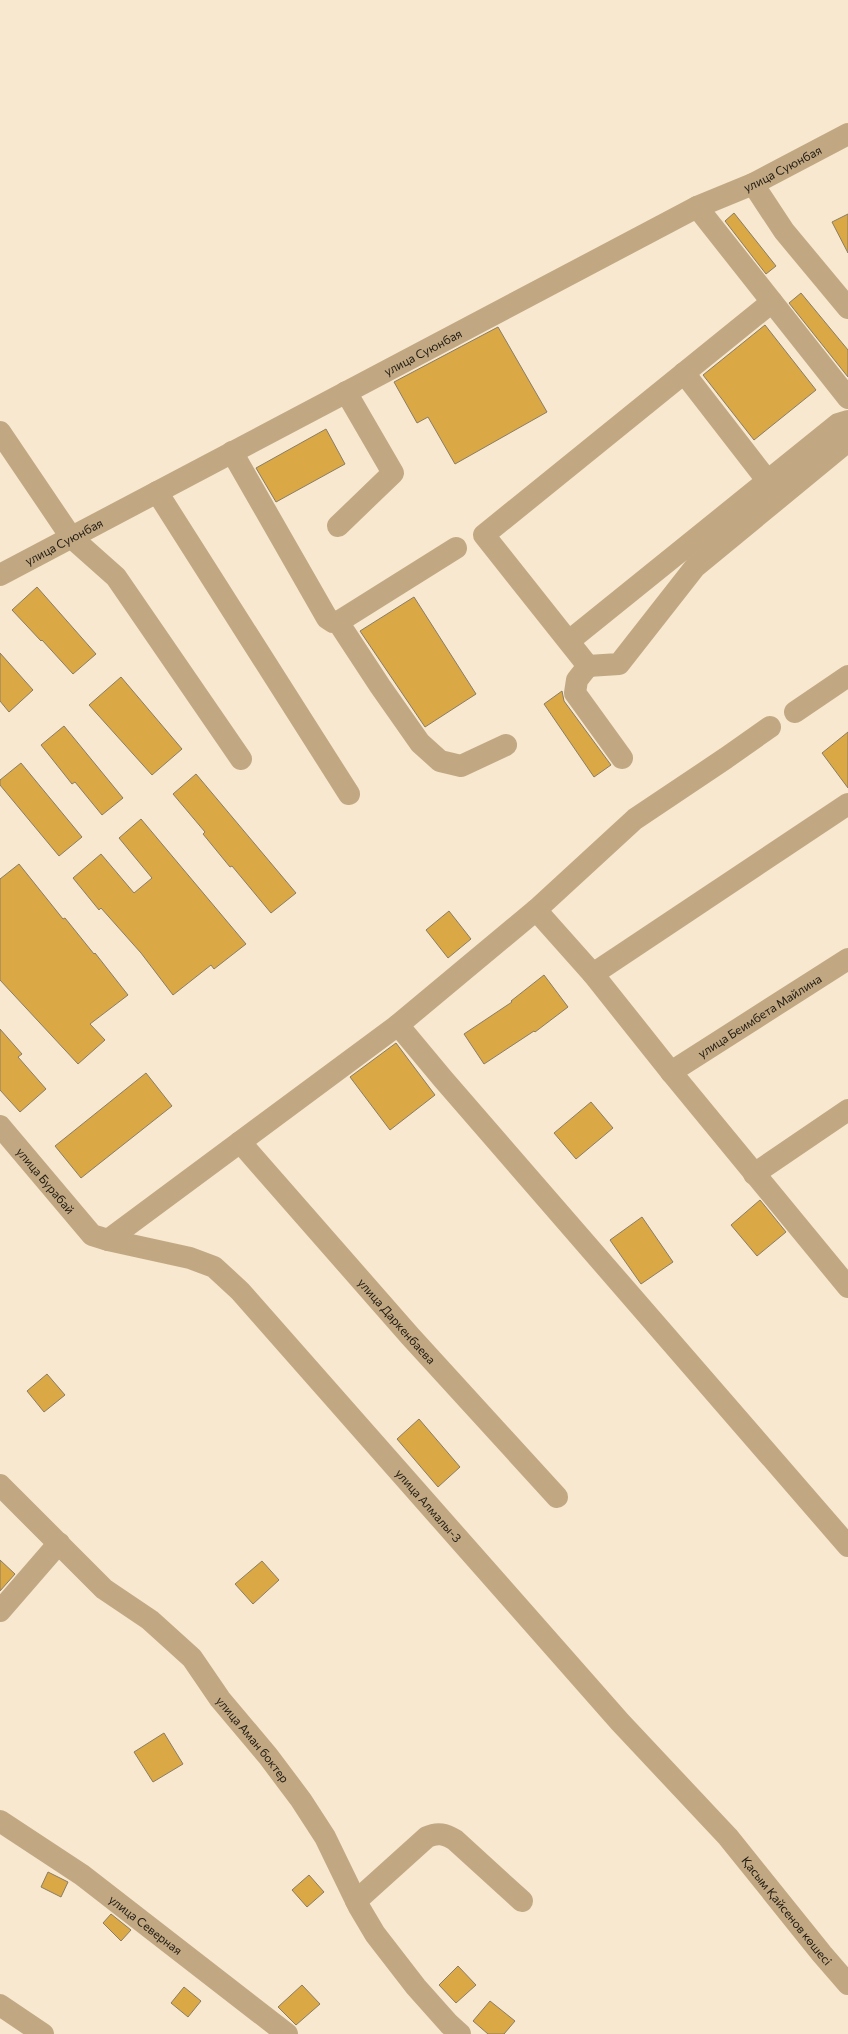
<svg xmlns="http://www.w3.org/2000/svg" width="848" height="2034" font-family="Commissioner,sans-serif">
<rect width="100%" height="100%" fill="#f7e8cf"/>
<g fill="#daa844" stroke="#8a7d66">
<path d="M 734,213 L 776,266 L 766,274 L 725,221 Z"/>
<path d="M 848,214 L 848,253 L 832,222 Z"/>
<path d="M 801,293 L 848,350 L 848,377 L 789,303 Z"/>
<path d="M 765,325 L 816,390 L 754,440 L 703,375 Z"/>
<path d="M 498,327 L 547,412 L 455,464 L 428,417 L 417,423 L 394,382 Z"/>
<path d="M 326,429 L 345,464 L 276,502 L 256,468 Z"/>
<path d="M 37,587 L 96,654 L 73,674 L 42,640 L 41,641 L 12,610 Z"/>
<path d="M 414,597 L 476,694 L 425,727 L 360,631 Z"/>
<path d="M 0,653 L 33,690 L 9,712 L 0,701 Z"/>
<path d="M 121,677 L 182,749 L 152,775 L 89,705 Z"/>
<path d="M 562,691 L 564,701 L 611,765 L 594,777 L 544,704 Z"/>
<path d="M 64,726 L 123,798 L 102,815 L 75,782 L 72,784 L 41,745 Z"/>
<path d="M 848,732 L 848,788 L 822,753 Z"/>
<path d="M 21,763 L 82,837 L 59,856 L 0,785 L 0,780 Z"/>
<path d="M 196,774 L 296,893 L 271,913 L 232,866 L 230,867 L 203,834 L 205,832 L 173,794 Z"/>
<path d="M 141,819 L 246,944 L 214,969 L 211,965 L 173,995 L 141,953 L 101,908 L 99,910 L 73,878 L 101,854 L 134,893 L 152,878 L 119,838 Z"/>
<path d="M 19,864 L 63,919 L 65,918 L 94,954 L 95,953 L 128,995 L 90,1024 L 105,1040 L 78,1064 L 0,980 L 0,879 Z"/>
<path d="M 449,911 L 471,939 L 448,958 L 426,930 Z"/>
<path d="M 544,975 L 568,1007 L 535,1032 L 534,1031 L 484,1064 L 464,1034 L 512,1002 L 511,1001 Z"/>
<path d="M 0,1029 L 22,1054 L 18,1057 L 46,1089 L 20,1112 L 0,1090 Z"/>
<path d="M 396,1043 L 435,1095 L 390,1130 L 350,1077 Z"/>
<path d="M 146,1073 L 172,1106 L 81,1178 L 55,1146 Z"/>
<path d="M 591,1102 L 613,1128 L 576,1159 L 554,1133 Z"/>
<path d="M 760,1200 L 786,1232 L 757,1256 L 731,1225 Z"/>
<path d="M 642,1217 L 673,1262 L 641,1284 L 610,1240 Z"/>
<path d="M 47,1374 L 65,1395 L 44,1412 L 27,1391 Z"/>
<path d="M 419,1419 L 460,1467 L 438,1487 L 397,1439 Z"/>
<path d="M 0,1560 L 15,1574 L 0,1591 Z"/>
<path d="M 262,1561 L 279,1580 L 253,1604 L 235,1584 Z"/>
<path d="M 164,1733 L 183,1764 L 153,1782 L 134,1752 Z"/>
<path d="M 48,1872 L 68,1882 L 61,1897 L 41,1887 Z"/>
<path d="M 309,1875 L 324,1892 L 307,1907 L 292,1890 Z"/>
<path d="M 111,1914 L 131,1930 L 121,1941 L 103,1923 Z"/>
<path d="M 458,1966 L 476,1985 L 456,2003 L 439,1985 Z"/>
<path d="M 302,1985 L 320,2004 L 296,2025 L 278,2007 Z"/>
<path d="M 184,1987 L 201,2001 L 188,2017 L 171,2003 Z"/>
<path d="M 490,2001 L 515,2021 L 504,2034 L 488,2034 L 473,2021 Z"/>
</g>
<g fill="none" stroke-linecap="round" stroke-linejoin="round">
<g stroke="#c1a883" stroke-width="22">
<path d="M 753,184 L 784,231 L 848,308"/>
<path d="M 697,207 L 848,398"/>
<path d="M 772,302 L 484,535 L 588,666 L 619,664 L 695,567 L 848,441"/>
<path d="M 684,373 L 777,493"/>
<path d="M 0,432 L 71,537 L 116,577 L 241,759"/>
<path d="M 232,452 L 327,618 L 333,622 L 338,622 L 456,548"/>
<path d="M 157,492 L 349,794"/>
<path d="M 338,526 L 393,473 L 346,392"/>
<path id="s1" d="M 0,575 L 697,207 L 753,184 L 848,134"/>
<path d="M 338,622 L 380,686 L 420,743 L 440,761 L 461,766 L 506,745"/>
<path d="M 569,641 L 838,424 L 848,421"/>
<path d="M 588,666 L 577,680 L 575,693 L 622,758"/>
<path d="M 795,712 L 848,676"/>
<path d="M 536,910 L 635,819 L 726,758 L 770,727"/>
<path d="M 593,974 L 848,804"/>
<path d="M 398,1025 L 443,1079 L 848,1546"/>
<path id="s2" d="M 671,1072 L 848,959"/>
<path id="s3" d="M 0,1126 L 92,1235 L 108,1240 L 190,1258 L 214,1267 L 240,1291 L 620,1722 L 728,1837 L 822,1954 L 848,1984"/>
<path id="s4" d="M 240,1142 L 410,1336 L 557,1497"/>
<path d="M 754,1174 L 848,1110"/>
<path d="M 108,1240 L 398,1025 L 536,910 L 593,974 L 671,1072 L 848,1287"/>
<path id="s5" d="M 0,1485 L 104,1589 L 150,1620 L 192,1658 L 220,1699 L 268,1756 L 301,1800 L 325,1837 L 359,1907 L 375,1934 L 416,1987 L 449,2024 L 460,2034"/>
<path d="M 0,1611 L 59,1543"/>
<path id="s6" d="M 0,1821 L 82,1875 L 287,2034"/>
<path d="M 356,1901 L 427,1837 C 438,1832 445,1834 455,1840 L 522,1901"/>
<path d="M 0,2005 L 43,2034"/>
</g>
</g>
<g text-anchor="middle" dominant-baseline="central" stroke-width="4" stroke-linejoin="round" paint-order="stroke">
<g font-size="12" fill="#211b12" stroke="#f7e8cf">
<text stroke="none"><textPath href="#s1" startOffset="882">улица Суюнбая</textPath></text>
<text stroke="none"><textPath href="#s1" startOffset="478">улица Суюнбая</textPath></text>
<text stroke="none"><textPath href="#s1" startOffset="72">улица Суюнбая</textPath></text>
<text stroke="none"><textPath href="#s2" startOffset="105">улица Беимбета Майлина</textPath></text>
<text stroke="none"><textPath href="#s3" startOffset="71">улица Бурабай</textPath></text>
<text stroke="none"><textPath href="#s4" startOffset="238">улица Даркенбаева</textPath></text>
<text stroke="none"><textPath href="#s3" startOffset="590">улица Алмалы-3</textPath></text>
<text stroke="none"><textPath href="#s5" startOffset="361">улица Аман боктер</textPath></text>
<text stroke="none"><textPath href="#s3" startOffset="1131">Қасым Қайсенов көшесі</textPath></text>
<text stroke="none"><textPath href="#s6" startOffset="179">улица Северная</textPath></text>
</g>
</g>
</svg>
